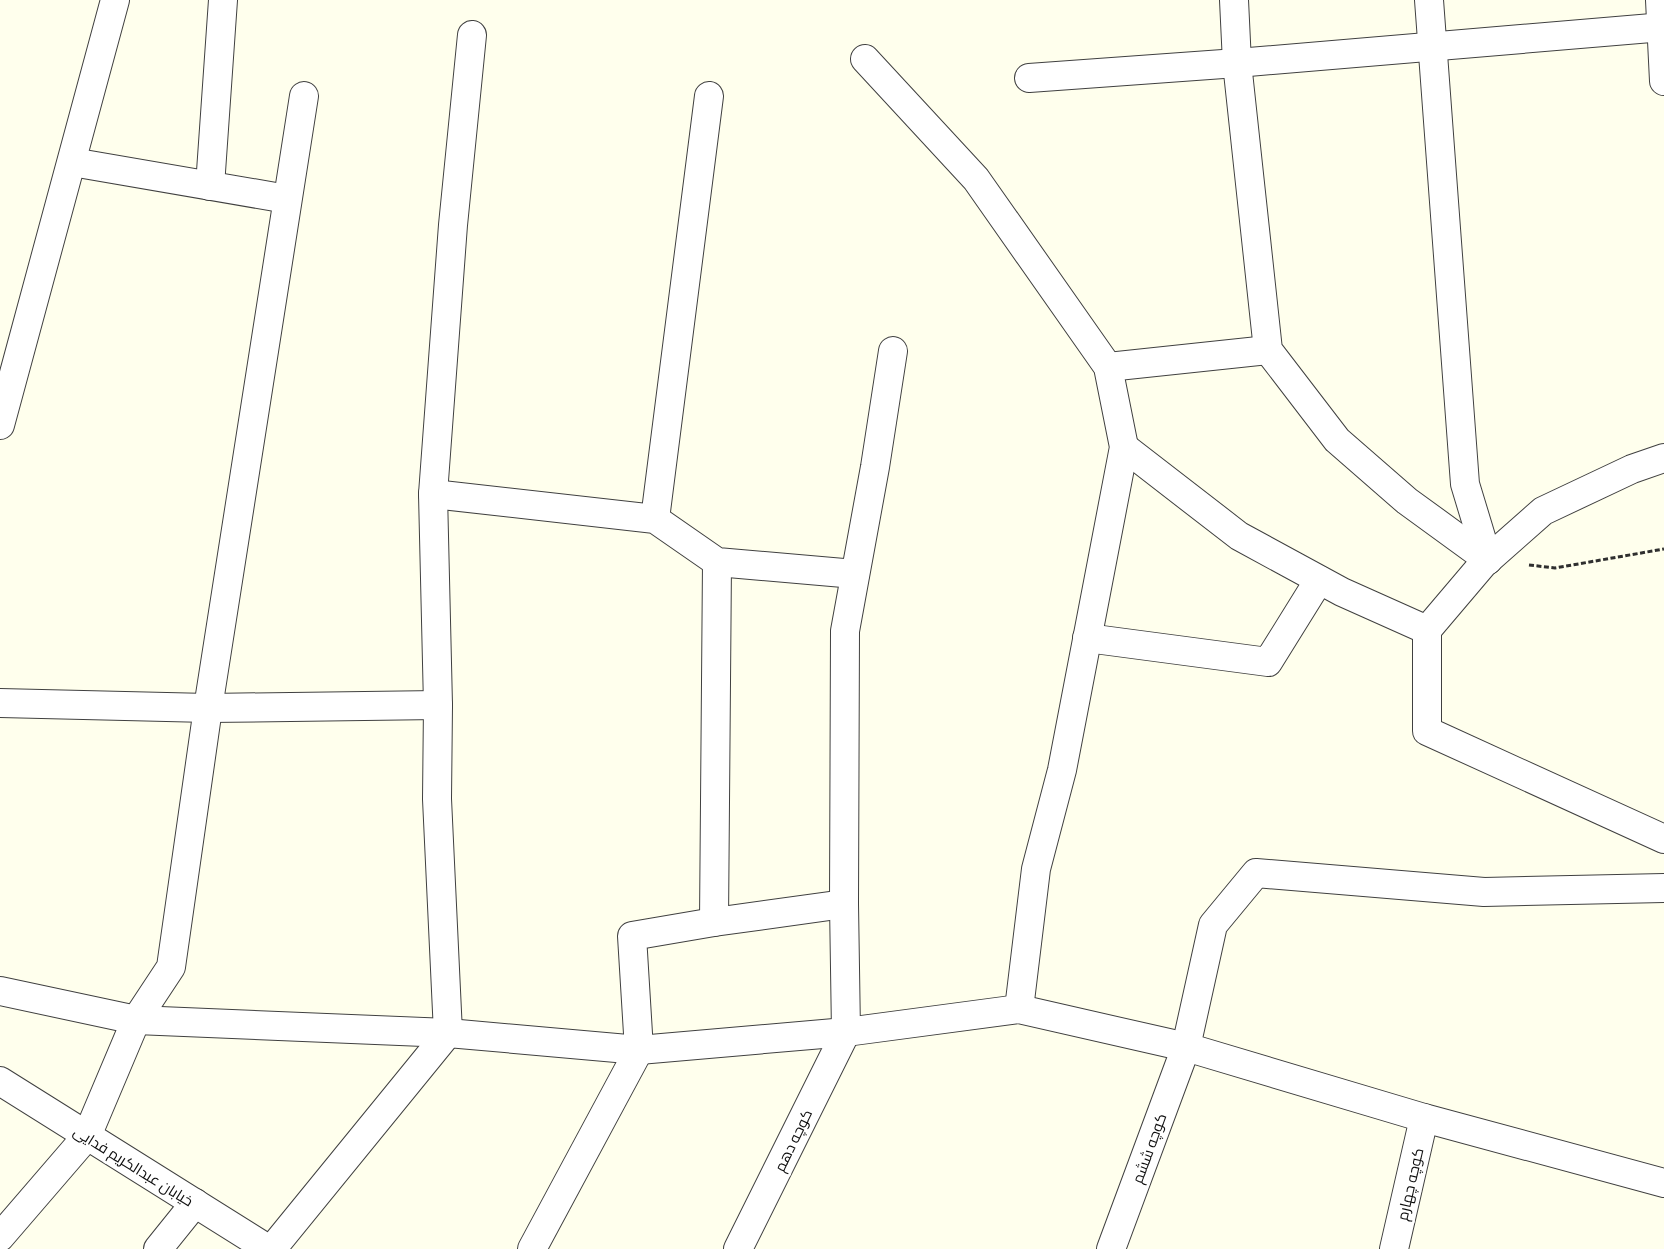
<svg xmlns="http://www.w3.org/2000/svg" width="1664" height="1249" font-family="Literata,Cairo,serif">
<rect width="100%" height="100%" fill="#ffffed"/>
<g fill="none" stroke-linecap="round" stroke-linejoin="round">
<defs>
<g id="minor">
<path d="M 1234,0 L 1237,63 L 1268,350 L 1337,440 L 1407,501 L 1488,560"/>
<path d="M 1429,0 L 1465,484 L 1488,560"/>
<path d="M 1660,0 L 1664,81"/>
<path d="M 865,59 L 976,179 L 1108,367 L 1124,447 L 1062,770 L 1036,869 L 1019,1009"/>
<path d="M 1029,78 L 1237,63 L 1664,27"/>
<path d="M 72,162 L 287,199"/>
<path d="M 210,186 L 223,0"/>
<path d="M 1108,367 L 1268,350"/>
<path d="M 0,425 L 115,0"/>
<path d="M 1124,447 L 1239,536 L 1342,592 L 1427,630 L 1483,564 L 1543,511 L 1632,469 L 1664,458"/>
<path d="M 433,494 L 655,519 L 717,562 L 855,574"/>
<path d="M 655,519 L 709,96"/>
<path d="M 1427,630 L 1427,731 L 1664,839"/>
<path d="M 1087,638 L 1268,662 L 1319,580"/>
<path d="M 0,703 L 208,708 L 438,705"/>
<path d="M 714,922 L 717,562"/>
<path d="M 0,991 L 136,1020 L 448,1033 L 639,1050 L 846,1032 L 1019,1009 L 1186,1047 L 1424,1118 L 1664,1183"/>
<path d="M 0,1237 L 87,1136 L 136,1020 L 171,967 L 208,708 L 304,96"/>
<path d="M 158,1249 L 195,1203"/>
<path d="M 272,1249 L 448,1033 L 437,799 L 438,705 L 433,494 L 453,225 L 472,35"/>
<path d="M 532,1249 L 639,1050 L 632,936 L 714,922 L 844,904"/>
<path d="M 738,1249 L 846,1032 L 844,904 L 845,631 L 875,467 L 893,351"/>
<path d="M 1111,1249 L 1186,1047 L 1213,925 L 1256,873 L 1484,892 L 1664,888"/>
<path d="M 1394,1249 L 1424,1118"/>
</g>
<path id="tertiary" d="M 0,1081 L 268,1249"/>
</defs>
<use href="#minor" stroke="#404040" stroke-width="30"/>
<use href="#tertiary" stroke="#404040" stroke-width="30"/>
<path stroke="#2f2f2f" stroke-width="3" stroke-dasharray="5 2.5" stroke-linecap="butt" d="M 1529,565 L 1555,568 L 1664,549"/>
<use href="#minor" stroke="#fff" stroke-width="28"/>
<use href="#tertiary" stroke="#fff" stroke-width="28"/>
</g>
<g text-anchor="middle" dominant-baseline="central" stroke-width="5" stroke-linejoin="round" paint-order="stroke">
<g font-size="15" fill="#0d0d0d" stroke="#fff">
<text transform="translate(792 1140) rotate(-64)">کوچه دهم</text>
<text transform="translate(1148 1148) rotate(-70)">کوچه ششم</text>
<text transform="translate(134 1165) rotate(32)">خیابان عبدالکریم فدایی</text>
<text transform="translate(1409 1184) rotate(-77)">کوچه چهارم</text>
</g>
</g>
</svg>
